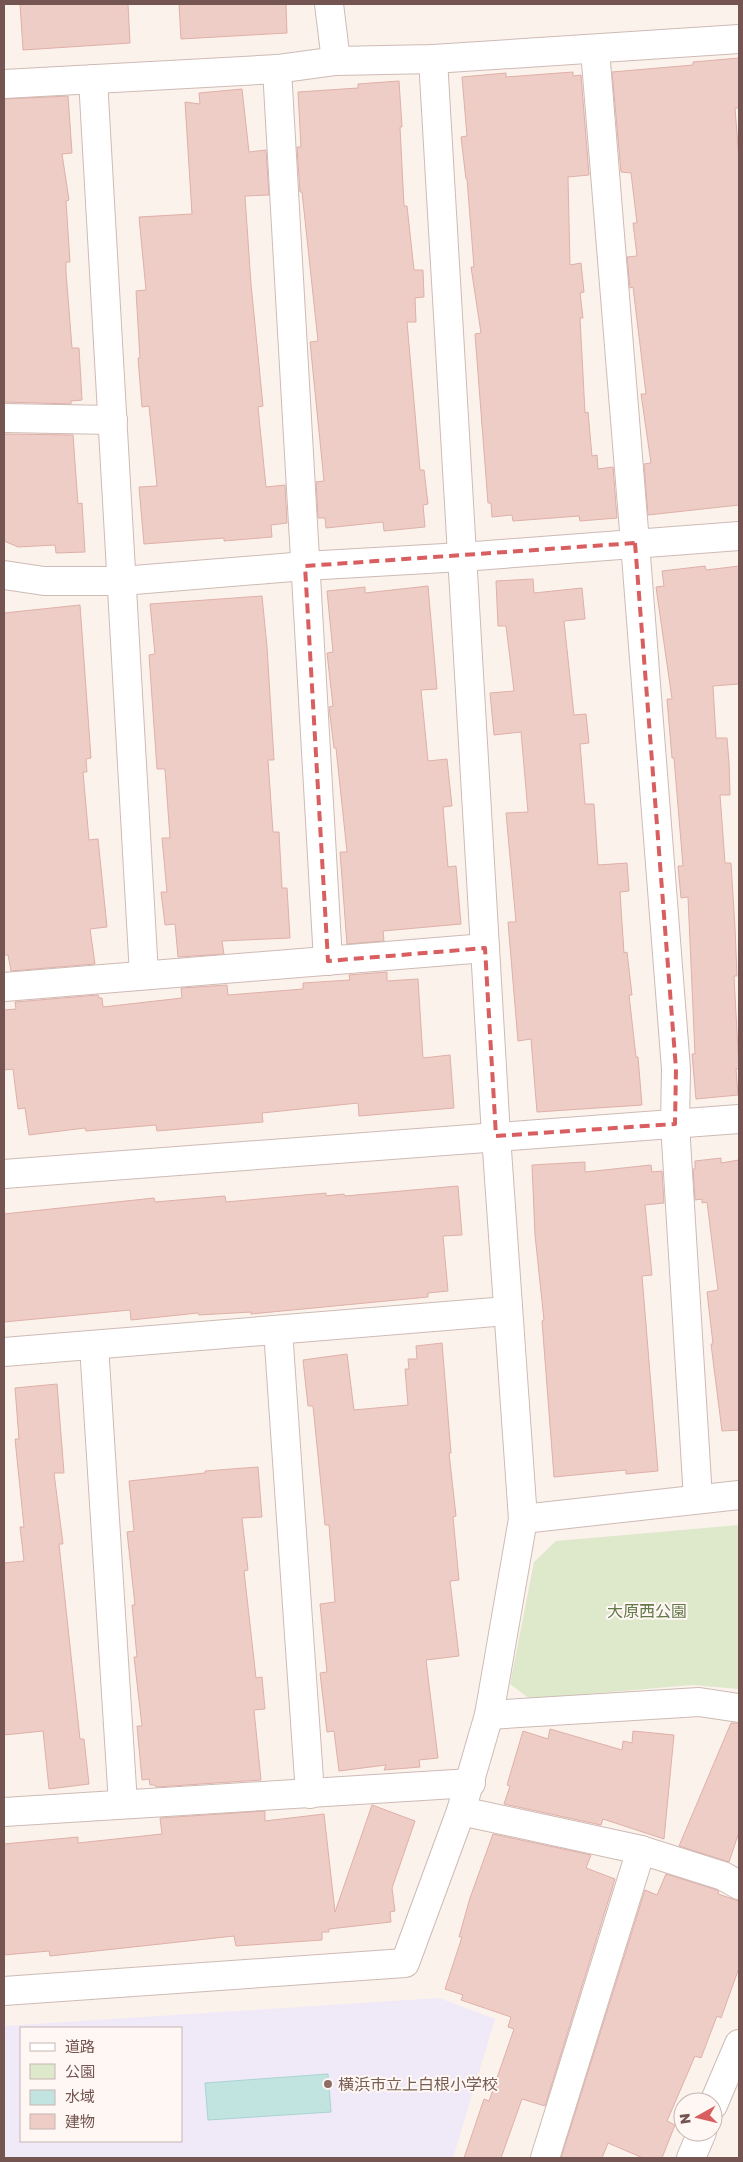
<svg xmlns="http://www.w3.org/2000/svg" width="743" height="2162" font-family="'Golos Text','Noto Sans JP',sans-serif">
<rect width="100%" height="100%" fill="#fbf2ec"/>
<path fill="#efe9f8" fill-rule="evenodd" d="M 439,1998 L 495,2019 L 453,2158 L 4,2158 L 4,2026 ZM 21,2028 L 181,2028 L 181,2141 L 21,2141 Z"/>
<path fill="#dee8cb" d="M 739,1525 L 739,1689 L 692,1685 L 530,1699 L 510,1684 L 534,1562 L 556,1541 Z"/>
<path fill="#c2e4e1" stroke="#a9d4d1" d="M 328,2074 L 331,2112 L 208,2120 L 205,2083 Z"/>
<g fill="#eecdc6" stroke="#dfb0a8">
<path d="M 20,4 L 128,4 L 130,43 L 23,50 Z"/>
<path d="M 179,4 L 286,4 L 287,33 L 181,39 Z"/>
<path d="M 739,58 L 739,108 L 735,108 L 739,159 L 739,505 L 648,515 L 644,464 L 651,463 L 641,394 L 646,394 L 633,287 L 630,288 L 627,257 L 637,256 L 633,223 L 637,223 L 631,173 L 621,172 L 612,72 L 693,65 L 693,62 Z"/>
<path d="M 573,72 L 573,76 L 581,75 L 589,175 L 568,177 L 570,265 L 581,263 L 584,292 L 580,293 L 583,318 L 580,318 L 585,413 L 588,412 L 592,456 L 597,455 L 598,469 L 613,467 L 617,518 L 580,521 L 579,516 L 513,521 L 512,515 L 492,517 L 491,503 L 488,503 L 475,334 L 481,333 L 471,267 L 474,267 L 467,179 L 466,179 L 461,137 L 467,136 L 462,77 L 506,73 L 506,77 Z"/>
<path d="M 399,81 L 402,127 L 400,127 L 404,206 L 407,206 L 414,270 L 423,270 L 424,297 L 415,298 L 416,322 L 407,322 L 420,470 L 424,470 L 428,504 L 423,505 L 425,527 L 384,531 L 383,522 L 326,528 L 325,518 L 318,518 L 316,482 L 324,481 L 310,342 L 318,341 L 302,192 L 300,192 L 297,147 L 301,147 L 298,92 L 358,88 L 358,84 Z"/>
<path d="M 242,89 L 249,152 L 266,150 L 269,195 L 245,196 L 251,284 L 263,406 L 258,407 L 266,487 L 285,485 L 287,523 L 271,525 L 272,537 L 224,541 L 224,538 L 144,544 L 139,487 L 157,486 L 149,406 L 142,407 L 138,358 L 140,358 L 136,291 L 146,290 L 139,217 L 192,214 L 185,102 L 200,104 L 199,93 Z"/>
<path d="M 68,96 L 72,153 L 62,154 L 69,200 L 66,201 L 70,262 L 66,262 L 66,272 L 72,348 L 79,348 L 82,400 L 71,401 L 71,404 L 4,402 L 4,99 Z"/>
<path d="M 4,434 L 73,435 L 78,504 L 82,503 L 85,552 L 56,553 L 55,545 L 18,547 L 4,541 Z"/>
<path d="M 705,566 L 706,570 L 739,566 L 739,684 L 713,686 L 716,738 L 727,738 L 729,762 L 730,795 L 720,795 L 725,863 L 731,863 L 735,928 L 737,976 L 734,976 L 739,1069 L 736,1069 L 738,1095 L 696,1099 L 692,1054 L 695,1054 L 688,897 L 681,898 L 678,866 L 683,866 L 674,758 L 672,758 L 667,699 L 672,699 L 656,587 L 664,586 L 662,571 Z"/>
<path d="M 533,579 L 534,593 L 582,588 L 585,619 L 564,621 L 574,715 L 586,714 L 589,743 L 580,744 L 585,804 L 594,804 L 598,865 L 627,863 L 629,891 L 620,892 L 624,953 L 627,952 L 632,995 L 629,995 L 636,1057 L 638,1057 L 642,1105 L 537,1112 L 531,1039 L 518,1041 L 508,922 L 516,922 L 506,813 L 528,812 L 521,732 L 494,735 L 490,693 L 514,691 L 506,626 L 498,626 L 496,581 Z"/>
<path d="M 428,586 L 437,689 L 421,690 L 428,761 L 447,759 L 452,806 L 443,807 L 448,867 L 456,866 L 461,924 L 383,931 L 384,941 L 347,944 L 340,852 L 347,852 L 336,748 L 334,748 L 329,707 L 333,706 L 327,653 L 333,652 L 327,591 L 365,587 L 365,593 Z"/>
<path d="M 262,596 L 267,647 L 274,760 L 268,760 L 273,832 L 279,832 L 282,888 L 287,888 L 290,938 L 222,941 L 224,954 L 178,957 L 175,924 L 165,925 L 161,892 L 167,892 L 162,838 L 170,838 L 165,769 L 157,769 L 149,655 L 155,654 L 150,604 Z"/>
<path d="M 80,605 L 91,758 L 86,759 L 87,772 L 83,772 L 89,840 L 98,839 L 107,927 L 90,929 L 95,964 L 11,971 L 8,955 L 4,955 L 4,613 Z"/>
<path d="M 387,972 L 387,981 L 418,979 L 423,1058 L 450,1055 L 454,1108 L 359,1116 L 358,1103 L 262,1113 L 263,1122 L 157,1131 L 156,1125 L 86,1131 L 85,1128 L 29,1135 L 25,1108 L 18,1109 L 13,1069 L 4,1070 L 4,1010 L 16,1009 L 15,1002 L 98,995 L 99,998 L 102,998 L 103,1007 L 182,998 L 181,988 L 227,985 L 228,995 L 303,989 L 303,983 L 350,980 L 349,975 Z"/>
<path d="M 721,1158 L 721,1163 L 739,1160 L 739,1430 L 722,1431 L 711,1344 L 713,1344 L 707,1292 L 718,1290 L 707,1202 L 702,1203 L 702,1199 L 695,1200 L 693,1169 L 695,1169 L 695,1161 Z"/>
<path d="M 585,1162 L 585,1172 L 651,1165 L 652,1172 L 662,1171 L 664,1203 L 645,1205 L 652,1275 L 642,1276 L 658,1471 L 626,1474 L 626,1470 L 554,1477 L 542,1321 L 544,1320 L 535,1235 L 532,1165 Z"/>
<path d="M 458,1186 L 462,1235 L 443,1236 L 448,1291 L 428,1293 L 428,1297 L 251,1314 L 251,1312 L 199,1315 L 198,1313 L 131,1320 L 130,1310 L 4,1322 L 4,1214 L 154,1198 L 155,1202 L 225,1196 L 226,1202 L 326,1193 L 326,1196 L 344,1194 L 345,1196 Z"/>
<path d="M 442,1343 L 451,1453 L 449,1453 L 456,1516 L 453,1517 L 459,1580 L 450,1581 L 459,1656 L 426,1660 L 438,1758 L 419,1760 L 420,1767 L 384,1770 L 386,1765 L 339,1771 L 334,1731 L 327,1732 L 320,1673 L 327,1672 L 320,1604 L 335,1602 L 329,1525 L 325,1525 L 313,1406 L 308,1406 L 303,1360 L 347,1354 L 354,1410 L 408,1405 L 405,1369 L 409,1369 L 408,1359 L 417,1359 L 416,1346 Z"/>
<path d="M 57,1384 L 64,1473 L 54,1473 L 63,1544 L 59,1544 L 80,1739 L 84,1739 L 89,1784 L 49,1789 L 43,1731 L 4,1735 L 4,1563 L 24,1561 L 20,1527 L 24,1527 L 15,1439 L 19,1439 L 15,1388 Z"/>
<path d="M 258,1467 L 262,1517 L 242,1518 L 248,1570 L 244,1571 L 256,1678 L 262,1677 L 265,1709 L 254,1710 L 261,1780 L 156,1787 L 155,1785 L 150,1785 L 149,1779 L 142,1780 L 137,1726 L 142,1726 L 134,1657 L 137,1657 L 132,1605 L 135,1605 L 127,1532 L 134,1531 L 129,1481 L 205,1473 L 205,1471 Z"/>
<path d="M 731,1723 L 739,1723 L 739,1832 L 729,1862 L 679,1846 Z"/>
<path d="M 550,1729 L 622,1750 L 623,1741 L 632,1743 L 633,1731 L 674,1735 L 664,1839 L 603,1819 L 601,1825 L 504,1804 L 510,1786 L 507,1785 L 523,1731 L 548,1739 Z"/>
<path d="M 372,1805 L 415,1821 L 392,1888 L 395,1911 L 390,1912 L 391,1922 L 329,1929 L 329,1932 L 322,1932 L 322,1940 L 236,1946 L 234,1936 L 50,1956 L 49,1951 L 4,1955 L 4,1844 L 78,1837 L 78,1843 L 162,1834 L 160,1818 L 265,1811 L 265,1821 L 324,1814 L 335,1912 Z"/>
<path d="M 493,1834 L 591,1855 L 586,1868 L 615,1879 L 545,2106 L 522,2099 L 501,2158 L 464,2158 L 484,2099 L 489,2101 L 514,2029 L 508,2027 L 511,2017 L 461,2000 L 463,1995 L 445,1989 L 462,1937 L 459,1937 L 470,1898 Z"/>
<path d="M 666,1874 L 717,1890 L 719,1892 L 718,1894 L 739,1901 L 739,1968 L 721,2018 L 717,2016 L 701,2058 L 695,2056 L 667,2121 L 675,2125 L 662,2158 L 643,2158 L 608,2143 L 602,2158 L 561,2158 L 645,1890 L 657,1895 Z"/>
</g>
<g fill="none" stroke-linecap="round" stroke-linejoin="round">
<defs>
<g id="minor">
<path d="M 329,4 L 336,61"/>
<path d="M 595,50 L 635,543 L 676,1069 L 675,1124 L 698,1499"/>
<path d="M 433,59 L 496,1136 L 523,1519 L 739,1495"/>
<path d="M 277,69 L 328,961"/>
<path d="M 93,79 L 144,975"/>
<path d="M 4,84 L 277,69 L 336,61 L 433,59 L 739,39"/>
<path d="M 4,418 L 113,420"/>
<path d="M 4,987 L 485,948"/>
<path d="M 4,1174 L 739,1119"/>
<path d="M 278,1330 L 310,1794"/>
<path d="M 94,1345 L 123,1804"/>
<path d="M 4,1352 L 507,1311"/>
<path d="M 489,1715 L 699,1702 L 739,1708"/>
<path d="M 461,1811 L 641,1850 L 723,1876 L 739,1885"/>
<path d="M 4,1812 L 471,1783"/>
<path d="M 713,2105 L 739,2044"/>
<path d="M 545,2158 L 641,1850"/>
<path d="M 691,2158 L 702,2132"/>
</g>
<g id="tertiary">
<path d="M 4,575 L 44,581 L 122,581 L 305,566 L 462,557 L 739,536"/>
<path d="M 4,1991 L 405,1963 L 461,1811 L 489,1715 L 523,1519"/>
</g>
</defs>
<use href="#minor" stroke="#cfbab5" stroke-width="30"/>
<use href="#tertiary" stroke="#cfbab5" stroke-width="30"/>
<use href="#minor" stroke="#fff" stroke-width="28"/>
<use href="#tertiary" stroke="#fff" stroke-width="28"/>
</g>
<path fill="none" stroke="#d85e60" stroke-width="4" stroke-dasharray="10 6" stroke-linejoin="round" d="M 635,543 L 676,1069 L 675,1124 L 496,1136 L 485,948 L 328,961 L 305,566 Z"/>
<circle fill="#8d6e63" stroke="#fef7f3" stroke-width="2" cx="328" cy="2084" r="5"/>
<g text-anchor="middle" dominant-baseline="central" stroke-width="4" stroke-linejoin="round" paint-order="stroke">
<g font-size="16" fill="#63794a" stroke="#fef7f3">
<text x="647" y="1611">大原西公園</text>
</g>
<g font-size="16" fill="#785e54" stroke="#fef7f3" text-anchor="start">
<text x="338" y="2084">横浜市立上白根小学校</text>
</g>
</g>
<rect width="743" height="2162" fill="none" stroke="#755551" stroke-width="10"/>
<rect x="20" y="2027" width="162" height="115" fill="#fef7f3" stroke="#c7b6b2"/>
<rect x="30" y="2043" width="25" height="8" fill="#ffffff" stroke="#c7b6b2"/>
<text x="65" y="2052" font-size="15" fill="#755551">道路</text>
<rect x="30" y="2064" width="25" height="15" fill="#dee8cb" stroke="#c7b6b2"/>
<text x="65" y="2077" font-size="15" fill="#755551">公園</text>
<rect x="30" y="2090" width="25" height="15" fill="#c2e4e1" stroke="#c7b6b2"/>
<text x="65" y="2102" font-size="15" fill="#755551">水域</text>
<rect x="30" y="2114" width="25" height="15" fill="#eecdc6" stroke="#c7b6b2"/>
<text x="65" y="2127" font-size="15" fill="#755551">建物</text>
<g transform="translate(698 2117) rotate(262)"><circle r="24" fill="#fef7f3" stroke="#c7b6b2"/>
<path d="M0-4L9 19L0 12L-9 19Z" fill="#d85e60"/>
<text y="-8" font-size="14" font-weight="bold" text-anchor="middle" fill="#755551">N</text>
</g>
</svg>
